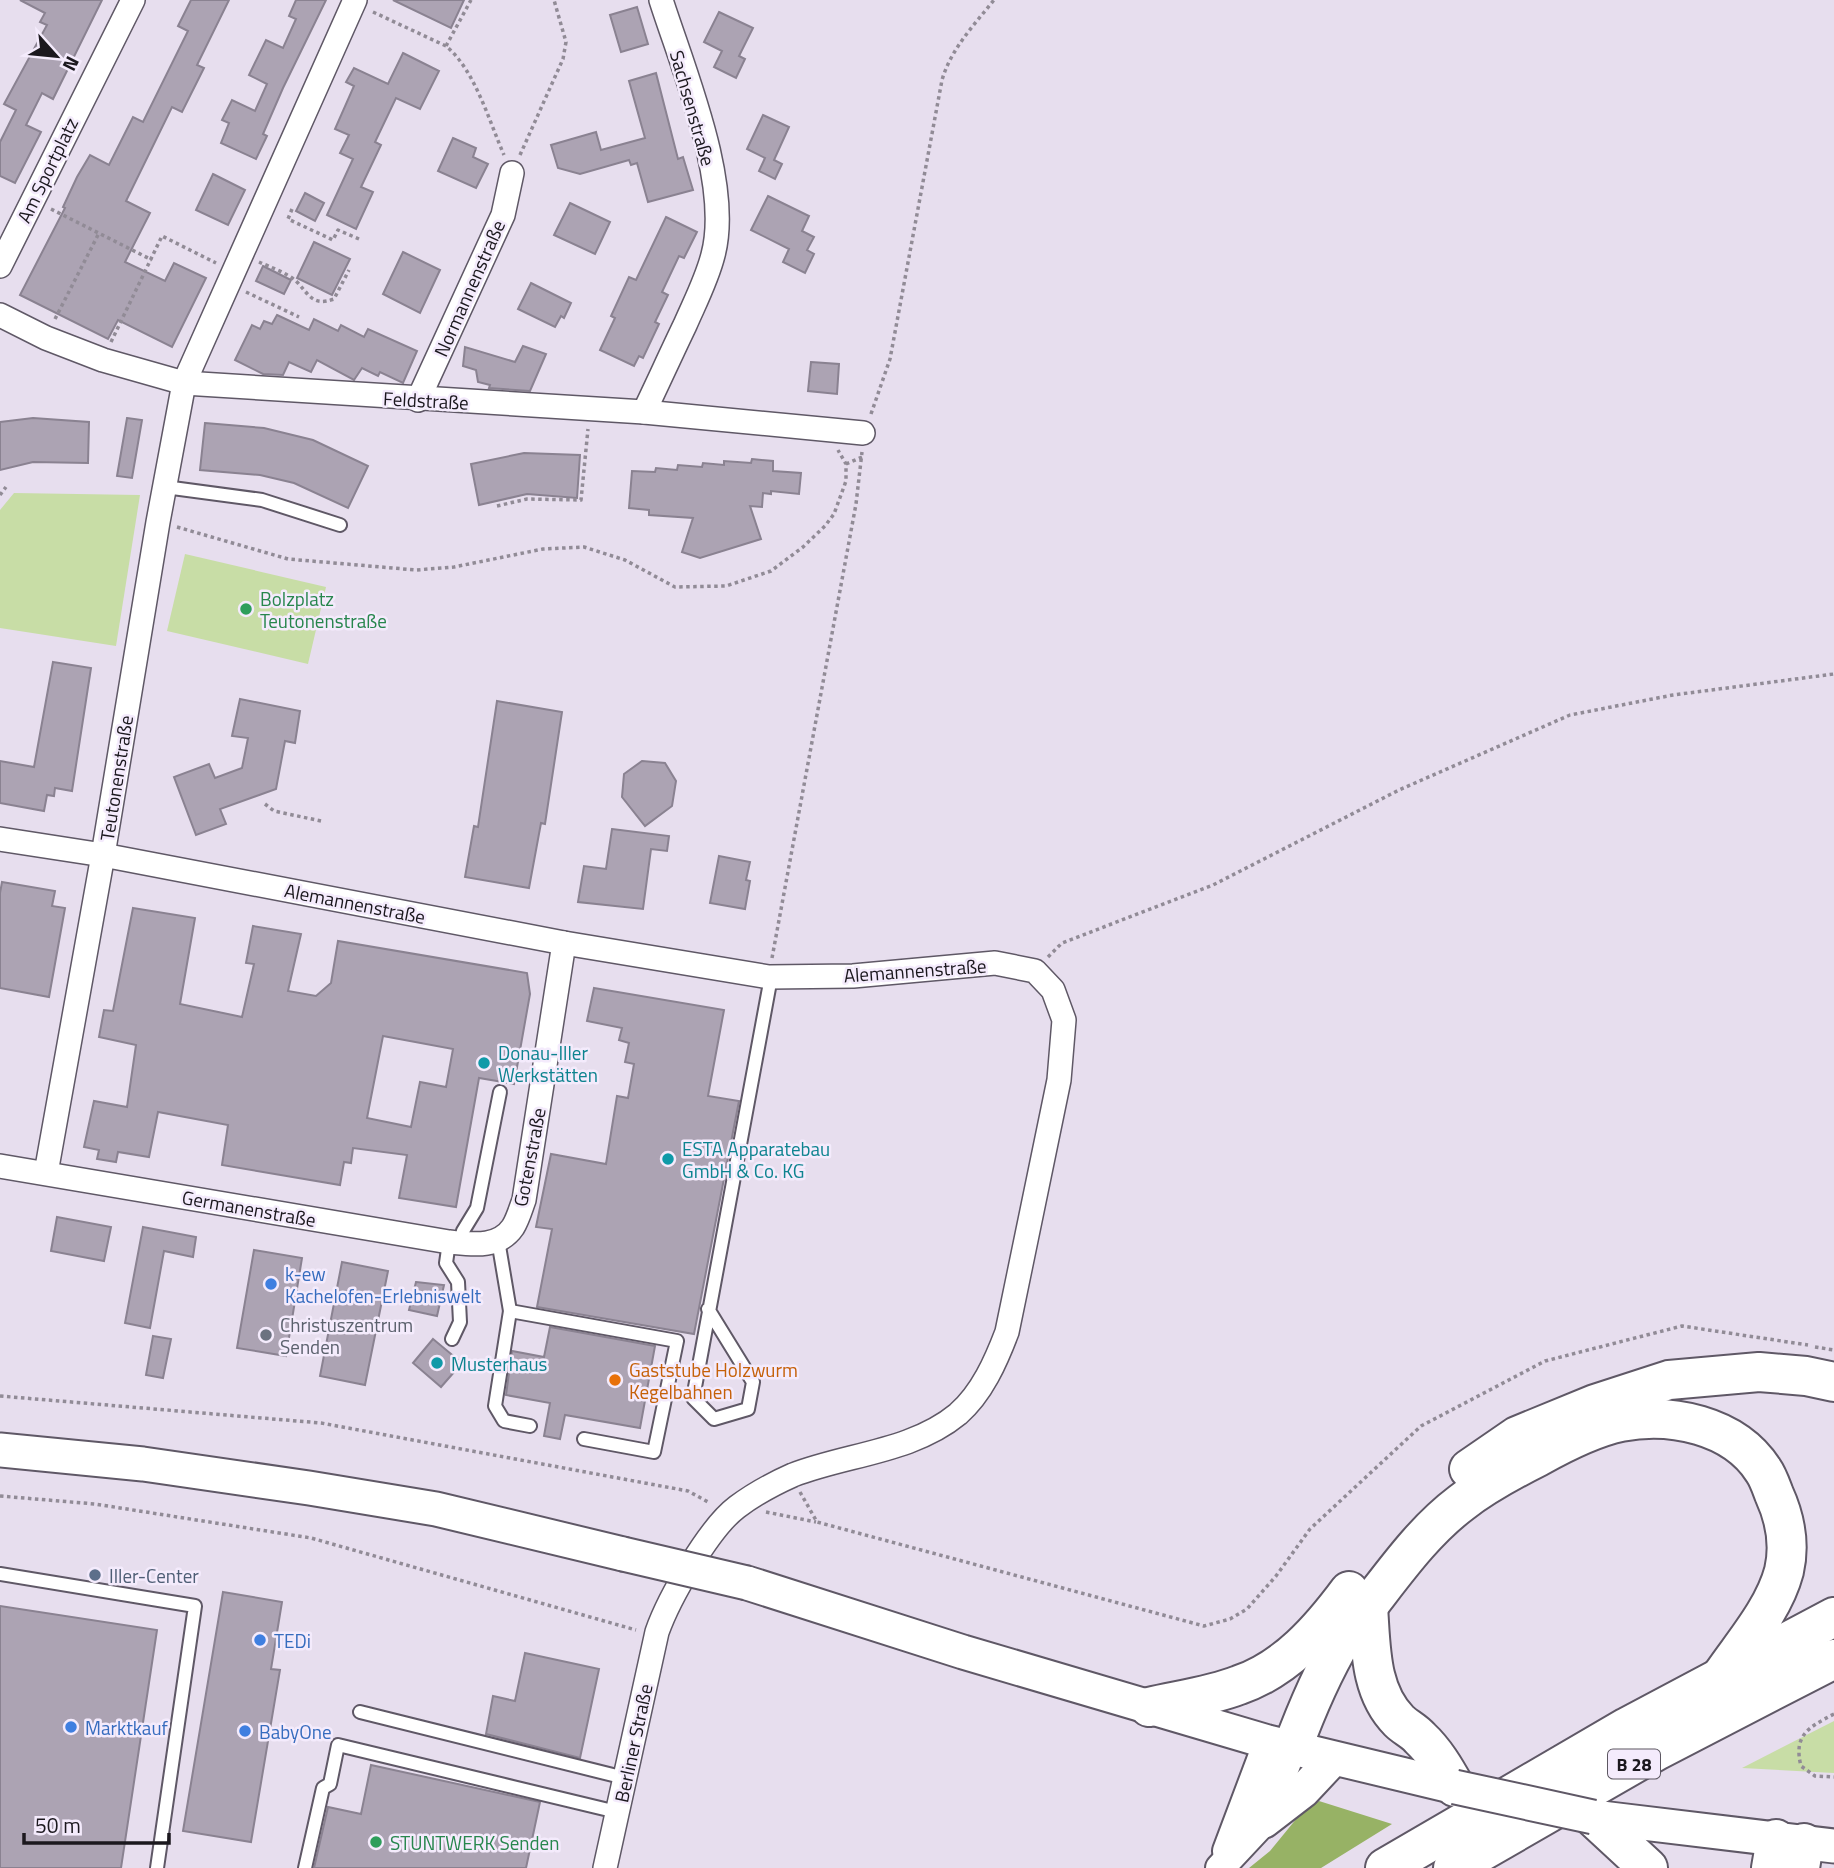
<svg xmlns="http://www.w3.org/2000/svg" width="1834" height="1868" font-family="'Titillium Web',sans-serif">
<rect width="100%" height="100%" fill="#e7deee"/>
<g fill="#c8dda6">
<path d="M 14,493 L 140,495 L 116,646 L 0,628 L 0,510 Z"/>
<path d="M 185,554 L 326,587 L 308,664 L 167,631 Z"/>
<path d="M 1834,1721 L 1834,1773 L 1742,1768 Z"/>
</g>
<path fill="#97b265" d="M 1319,1801 L 1392,1824 L 1321,1868 L 1249,1868 L 1270,1851 L 1297,1818 Z"/>
<g fill="#aca3b3" stroke="#8a8291" stroke-width="2" fill-rule="evenodd">
<path d="M 20,0 L 102,0 L 53,99 L 42,93 L 26,125 L 41,132 L 15,183 L 0,176 L 0,142 L 16,110 L 4,104 L 47,25 L 40,22 L 45,13 Z"/>
<path d="M 191,0 L 229,0 L 197,65 L 204,68 L 182,112 L 172,107 L 126,201 L 150,213 L 125,262 L 165,281 L 174,263 L 206,278 L 172,347 L 118,320 L 108,339 L 20,295 L 65,208 L 63,207 L 77,177 L 90,155 L 109,165 L 133,117 L 143,122 L 188,31 L 178,26 Z"/>
<path d="M 296,0 L 326,0 L 283,88 L 263,134 L 267,136 L 256,159 L 221,143 L 229,123 L 222,120 L 232,100 L 255,111 L 267,84 L 249,75 L 266,40 L 283,48 L 296,19 L 289,16 Z"/>
<path d="M 393,0 L 464,0 L 451,28 Z"/>
<path d="M 637,7 L 648,44 L 621,52 L 610,15 Z"/>
<path d="M 719,12 L 753,28 L 739,56 L 745,59 L 736,78 L 714,67 L 722,51 L 704,42 Z"/>
<path d="M 403,53 L 439,71 L 420,109 L 396,98 L 375,142 L 381,145 L 361,187 L 373,192 L 356,229 L 327,215 L 353,159 L 340,153 L 349,135 L 335,129 L 354,86 L 346,82 L 354,68 L 388,84 Z"/>
<path d="M 656,73 L 678,159 L 683,157 L 693,190 L 648,202 L 637,163 L 631,165 L 629,160 L 580,174 L 558,168 L 551,145 L 596,132 L 601,150 L 645,138 L 629,81 Z"/>
<path d="M 763,115 L 789,127 L 774,160 L 782,164 L 775,179 L 759,171 L 765,158 L 747,149 Z"/>
<path d="M 453,138 L 476,148 L 473,157 L 488,164 L 476,188 L 438,171 Z"/>
<path d="M 213,174 L 245,190 L 228,225 L 196,210 Z"/>
<path d="M 305,193 L 324,203 L 315,221 L 296,211 Z"/>
<path d="M 768,196 L 809,216 L 802,231 L 814,237 L 807,250 L 814,254 L 805,273 L 783,262 L 789,249 L 751,230 Z"/>
<path d="M 570,203 L 610,222 L 595,254 L 554,235 Z"/>
<path d="M 666,217 L 697,232 L 684,258 L 679,256 L 662,292 L 668,295 L 655,322 L 659,324 L 643,358 L 639,356 L 634,366 L 600,350 L 615,318 L 611,316 L 629,277 L 636,280 Z"/>
<path d="M 314,242 L 350,259 L 332,295 L 297,278 Z"/>
<path d="M 403,252 L 440,270 L 420,313 L 383,294 Z"/>
<path d="M 263,266 L 291,280 L 284,294 L 256,281 Z"/>
<path d="M 531,283 L 571,303 L 564,318 L 561,316 L 555,327 L 518,309 Z"/>
<path d="M 277,315 L 309,330 L 314,319 L 338,331 L 341,325 L 364,337 L 368,329 L 417,351 L 403,383 L 380,372 L 378,376 L 362,368 L 354,380 L 317,360 L 311,372 L 289,362 L 283,375 L 263,374 L 235,360 L 252,325 L 260,329 L 264,321 L 272,324 Z"/>
<path d="M 523,346 L 546,354 L 530,391 L 489,388 L 490,385 L 478,382 L 476,370 L 463,366 L 465,347 L 515,362 Z"/>
<path d="M 811,362 L 839,364 L 837,394 L 808,391 Z"/>
<path d="M 33,418 L 89,422 L 88,463 L 33,462 L 0,470 L 0,422 Z"/>
<path d="M 127,418 L 142,420 L 132,478 L 117,476 Z"/>
<path d="M 205,423 L 264,428 L 313,440 L 368,466 L 348,508 L 294,483 L 260,475 L 200,470 Z"/>
<path d="M 524,453 L 580,455 L 577,498 L 527,494 L 479,505 L 471,464 Z"/>
<path d="M 752,459 L 773,461 L 773,471 L 801,473 L 799,494 L 771,491 L 771,494 L 763,493 L 762,507 L 750,506 L 761,539 L 700,558 L 682,552 L 693,518 L 649,515 L 649,510 L 629,508 L 632,471 L 655,472 L 656,468 L 677,470 L 678,465 L 702,467 L 703,463 L 724,465 L 724,461 L 751,463 Z"/>
<path d="M 53,662 L 91,668 L 72,791 L 55,788 L 54,796 L 47,795 L 44,811 L 0,803 L 0,761 L 34,767 Z"/>
<path d="M 240,699 L 300,711 L 295,743 L 285,741 L 276,789 L 220,809 L 226,824 L 196,835 L 174,777 L 209,764 L 215,778 L 242,768 L 248,738 L 232,736 Z"/>
<path d="M 497,701 L 562,712 L 545,824 L 541,823 L 529,888 L 465,877 L 474,826 L 478,827 Z"/>
<path d="M 642,761 L 665,763 L 676,781 L 672,806 L 645,826 L 622,797 L 624,774 Z"/>
<path d="M 612,829 L 669,836 L 667,851 L 651,849 L 643,909 L 578,902 L 584,866 L 606,869 Z"/>
<path d="M 719,856 L 750,862 L 746,880 L 750,881 L 745,909 L 710,903 Z"/>
<path d="M 2,882 L 55,891 L 52,906 L 65,908 L 49,997 L 0,988 L 0,893 Z"/>
<path d="M 133,908 L 195,918 L 180,1004 L 242,1017 L 254,964 L 246,963 L 253,926 L 301,934 L 288,991 L 316,996 L 331,983 L 338,941 L 527,973 L 530,994 L 514,1084 L 479,1078 L 456,1207 L 399,1198 L 407,1155 L 353,1148 L 351,1163 L 344,1162 L 340,1185 L 222,1165 L 228,1125 L 158,1112 L 149,1157 L 118,1152 L 116,1162 L 97,1159 L 99,1150 L 84,1147 L 94,1101 L 127,1107 L 136,1045 L 99,1037 L 104,1010 L 113,1011 ZM 383,1036 L 453,1049 L 446,1087 L 420,1082 L 411,1127 L 367,1118 Z"/>
<path d="M 594,988 L 724,1010 L 708,1096 L 739,1101 L 694,1334 L 537,1307 L 552,1229 L 536,1227 L 551,1154 L 606,1164 L 617,1096 L 628,1098 L 634,1064 L 625,1062 L 629,1043 L 619,1040 L 622,1028 L 587,1021 Z"/>
<path d="M 57,1217 L 111,1227 L 104,1261 L 51,1251 Z"/>
<path d="M 143,1227 L 196,1237 L 193,1257 L 164,1251 L 150,1328 L 125,1323 Z"/>
<path d="M 254,1250 L 302,1258 L 286,1356 L 237,1348 Z"/>
<path d="M 342,1262 L 388,1271 L 365,1385 L 320,1376 Z"/>
<path d="M 416,1282 L 444,1285 L 437,1316 L 409,1310 Z"/>
<path d="M 550,1327 L 655,1346 L 640,1428 L 565,1415 L 560,1439 L 544,1436 L 550,1403 L 506,1395 L 512,1351 L 544,1357 Z"/>
<path d="M 153,1336 L 171,1339 L 163,1378 L 146,1375 Z"/>
<path d="M 433,1339 L 462,1363 L 441,1387 L 413,1363 Z"/>
<path d="M 223,1592 L 282,1602 L 271,1669 L 280,1670 L 251,1842 L 183,1831 Z"/>
<path d="M 0,1606 L 157,1630 L 121,1868 L 0,1868 Z"/>
<path d="M 525,1653 L 599,1669 L 580,1758 L 486,1734 L 493,1696 L 515,1701 Z"/>
<path d="M 371,1765 L 540,1802 L 526,1868 L 314,1868 L 328,1807 L 361,1814 Z"/>
</g>
<g fill="none" stroke-linecap="round" stroke-linejoin="round">
<defs>
<g id="service">
<path d="M 165,487 L 262,500 L 340,525"/>
<path d="M 498,1240 L 510,1311 L 677,1341 L 654,1452 L 584,1439"/>
<path d="M 449,1242 L 446,1263 L 458,1282 L 460,1322 L 452,1339"/>
<path d="M 460,1243 L 463,1231 L 477,1208 L 500,1092"/>
<path d="M 708,1309 L 753,1382 L 748,1409 L 714,1419 L 693,1398 L 769,988 L 769,977"/>
<path d="M 510,1311 L 495,1406 L 504,1421 L 530,1426"/>
<path d="M 0,1574 L 195,1606 L 157,1868"/>
<path d="M 360,1712 L 625,1778"/>
<path d="M 305,1868 L 323,1788 L 330,1784 L 338,1745 L 617,1812"/>
</g>
<g id="minor">
<path d="M 0,266 L 133,0"/>
<path d="M 0,315 L 46,338 L 103,360 L 184,383 L 644,412 L 863,433"/>
<path d="M 418,400 L 503,215 L 512,173"/>
<path d="M 644,412 C 658,383 671,354 685,325 C 695,302 707,279 713,255 C 732,184 683,69 661,0"/>
<path d="M 0,839 L 103,855 L 564,943 L 769,977 L 853,976 L 995,963 L 1035,971 L 1053,990 L 1064,1020 L 1059,1080 L 1007,1332 C 996,1361 982,1393 958,1414 C 912,1452 847,1454 793,1475 C 775,1483 753,1495 737,1507 C 709,1528 669,1598 657,1632 L 605,1868"/>
<path d="M 0,1166 L 449,1242 C 471,1244 498,1249 513,1227 C 518,1219 521,1208 524,1200 L 564,943"/>
<path d="M 46,1173 L 103,855 L 158,522 L 184,383 L 355,0"/>
</g>
<g id="tertiary">
<path d="M 1227,1851 L 1268,1742"/>
<path d="M 1220,1868 L 1264,1821 L 1292,1749"/>
</g>
<g id="secondary">
<path d="M 0,1450 L 143,1464 L 309,1488 L 436,1509 L 623,1554"/>
<path d="M 747,1583 L 963,1652 L 1268,1742 L 1455,1787"/>
<path d="M 1593,1817 L 1834,1846"/>
<path d="M 1264,1821 L 1303,1791 L 1333,1759"/>
</g>
<g id="trunk">
<path d="M 1469,1469 L 1517,1436 L 1595,1404 L 1669,1380 L 1759,1372 L 1806,1376 L 1834,1382"/>
<path d="M 1368,1607 C 1371,1645 1369,1691 1399,1721 C 1405,1727 1414,1731 1420,1738 C 1435,1752 1445,1769 1455,1787"/>
<path d="M 1149,1707 C 1179,1700 1211,1696 1239,1685 C 1286,1669 1320,1630 1349,1591"/>
<path d="M 1292,1749 C 1306,1711 1322,1673 1343,1638 C 1350,1626 1361,1616 1369,1605 C 1397,1569 1424,1531 1461,1503 C 1484,1485 1512,1470 1538,1457 C 1563,1443 1592,1428 1621,1422 C 1670,1412 1734,1425 1763,1470 C 1768,1477 1771,1486 1774,1494 C 1785,1518 1790,1545 1784,1571 C 1774,1609 1744,1643 1722,1675"/>
<path d="M 1593,1817 L 1648,1868"/>
<path d="M 1385,1868 L 1627,1727 L 1834,1617"/>
<path d="M 1453,1868 L 1658,1750 L 1834,1659"/>
<path d="M 1771,1868 L 1776,1839"/>
<path d="M 1800,1868 L 1804,1843"/>
</g>
</defs>
<use href="#service" stroke="#5f5866" stroke-width="16"/>
<use href="#minor" stroke="#5f5866" stroke-width="26"/>
<use href="#tertiary" stroke="#5f5866" stroke-width="32"/>
<use href="#secondary" stroke="#5f5866" stroke-width="37"/>
<use href="#trunk" stroke="#5f5866" stroke-width="42"/>
<g stroke="#918b96" stroke-width="3.5" stroke-dasharray="3.5 3.5" stroke-linecap="butt">
<path d="M 373,12 L 446,46 C 475,70 489,121 504,155"/>
<path d="M 446,46 L 471,0"/>
<path d="M 520,155 L 563,59 L 566,42 L 554,0"/>
<path d="M 51,209 L 152,260"/>
<path d="M 292,209 L 288,219 L 333,240 L 338,230 L 359,239"/>
<path d="M 259,262 C 270,267 287,273 296,281 C 309,294 312,307 334,299 L 349,270"/>
<path d="M 246,292 L 299,317"/>
<path d="M 55,319 L 99,233"/>
<path d="M 111,342 L 162,236 L 216,263"/>
<path d="M 871,414 L 890,359 L 942,80 C 951,49 974,25 994,0"/>
<path d="M 846,464 L 862,457"/>
<path d="M 0,495 L 6,487"/>
<path d="M 497,506 L 527,499 L 581,500 L 588,429"/>
<path d="M 177,527 L 288,559 L 416,570 L 454,567 L 543,549 L 584,547 L 625,560 L 675,587 L 726,586 L 771,571 L 803,547 L 825,526 L 834,514 L 846,481 L 846,464 L 838,450"/>
<path d="M 265,804 L 274,811 L 321,821"/>
<path d="M 1048,957 L 1062,943 L 1213,885 L 1399,790 L 1570,715 L 1673,695 L 1834,674"/>
<path d="M 772,958 L 856,504 L 862,452"/>
<path d="M 1815,1347 L 1834,1350"/>
<path d="M 0,1396 L 321,1423 L 688,1491 L 710,1503"/>
<path d="M 800,1492 L 817,1522 L 1204,1626 L 1230,1619 L 1247,1609 L 1276,1576 L 1310,1529 L 1421,1426 L 1545,1361 L 1682,1326 L 1808,1345"/>
<path d="M 0,1496 L 95,1504 L 311,1538 L 636,1630"/>
<path d="M 766,1512 L 816,1522"/>
<path d="M 1834,1714 C 1809,1727 1793,1735 1801,1766 L 1815,1776 L 1834,1777"/>
</g>
<use href="#service" stroke="#fff" stroke-width="12"/>
<use href="#minor" stroke="#fff" stroke-width="23"/>
<use href="#tertiary" stroke="#fff" stroke-width="28"/>
<use href="#secondary" stroke="#fff" stroke-width="33"/>
<use href="#trunk" stroke="#fff" stroke-width="38"/>
<defs>
<g id="secondary-bridge">
<path d="M 623,1554 L 747,1583"/>
<path d="M 1455,1787 L 1593,1817"/>
</g>
</defs>
<use href="#secondary-bridge" stroke="#5f5866" stroke-width="37" stroke-linecap="butt"/>
<use href="#secondary-bridge" stroke="#fff" stroke-width="33"/>
</g>
<g fill="#2e9e5b" stroke="#f4ebfc" stroke-width="2.5">
<circle cx="246" cy="609" r="7"/>
<circle cx="376" cy="1842" r="7"/>
</g>
<g fill="#0f9aa8" stroke="#f4ebfc" stroke-width="2.5">
<circle cx="484" cy="1063" r="7"/>
<circle cx="668" cy="1159" r="7"/>
<circle cx="437" cy="1363" r="7"/>
</g>
<g fill="#3f7fe0" stroke="#f4ebfc" stroke-width="2.5">
<circle cx="271" cy="1284" r="7"/>
<circle cx="260" cy="1640" r="7"/>
<circle cx="71" cy="1727" r="7"/>
<circle cx="245" cy="1731" r="7"/>
</g>
<circle fill="#6b7280" stroke="#f4ebfc" stroke-width="2.5" cx="266" cy="1335" r="7"/>
<circle fill="#e8710a" stroke="#f4ebfc" stroke-width="2.5" cx="615" cy="1380" r="7"/>
<circle fill="#5c6f8a" stroke="#f4ebfc" stroke-width="2.5" cx="95" cy="1575" r="7"/>
<g text-anchor="middle" dominant-baseline="central" stroke-width="5" stroke-linejoin="round" paint-order="stroke">
<rect fill="#f4ebfc" stroke="#5c5761" stroke-width="2" x="1608" y="1749.5" width="52" height="29" rx="5"/>
<g font-size="18" font-weight="bold" fill="#1b181e">
<text x="1634" y="1764">B 28</text>
</g>
<g font-size="19" fill="#1b181e" stroke="#f4ebfc">
<text transform="translate(693 108) rotate(74)">Sachsenstraße</text>
<text transform="translate(47 170) rotate(-64)">Am Sportplatz</text>
<text transform="translate(469 288) rotate(-66)">Normannenstraße</text>
<text transform="translate(426 400) rotate(3)">Feldstraße</text>
<text transform="translate(116 778) rotate(-81)">Teutonenstraße</text>
<text transform="translate(355 903) rotate(11)">Alemannenstraße</text>
<text transform="translate(915 970) rotate(-4)">Alemannenstraße</text>
<text transform="translate(529 1157) rotate(-79)">Gotenstraße</text>
<text transform="translate(249 1208) rotate(10)">Germanenstraße</text>
<text transform="translate(633 1743) rotate(-78)">Berliner Straße</text>
</g>
<g font-size="19" fill="#27864d" stroke="#f4ebfc" text-anchor="start">
<text x="260" y="598">Bolzplatz<tspan x="260" dy="22">Teutonenstraße</tspan></text>
<text x="390" y="1842">STUNTWERK Senden</text>
</g>
<g font-size="19" fill="#0d838f" stroke="#f4ebfc" text-anchor="start">
<text x="498" y="1052">Donau-Iller<tspan x="498" dy="22">Werkstätten</tspan></text>
<text x="682" y="1148">ESTA Apparatebau<tspan x="682" dy="22">GmbH &amp; Co. KG</tspan></text>
<text x="451" y="1363">Musterhaus</text>
</g>
<g font-size="19" fill="#366cbe" stroke="#f4ebfc" text-anchor="start">
<text x="285" y="1273">k-ew<tspan x="285" dy="22">Kachelofen-Erlebniswelt</tspan></text>
<text x="274" y="1640">TEDi</text>
<text x="85" y="1727">Marktkauf</text>
<text x="259" y="1731">BabyOne</text>
</g>
<g font-size="19" fill="#5b616d" stroke="#f4ebfc" text-anchor="start">
<text x="280" y="1324">Christuszentrum<tspan x="280" dy="22">Senden</tspan></text>
</g>
<g font-size="19" fill="#c56008" stroke="#f4ebfc" text-anchor="start">
<text x="629" y="1369">Gaststube Holzwurm<tspan x="629" dy="22">Kegelbahnen</tspan></text>
</g>
<g font-size="19" fill="#4e5e75" stroke="#f4ebfc" text-anchor="start">
<text x="109" y="1575">Iller-Center</text>
</g>
</g>
<g transform="translate(56 56) rotate(117)" stroke="#f4ebfc" stroke-width="5" paint-order="stroke">
<path d="M0-5L12 26L0 18L-12 26Z" fill="#1b181e"/>
<text y="-10" font-size="19" font-weight="bold" text-anchor="middle" fill="#1b181e">N</text>
</g>
<path d="M24 1833v10h145v-10" fill="none" stroke="#1b181e" stroke-width="3.5"/>
<text x="35" y="1833" font-size="21" fill="#1b181e" stroke="#f4ebfc" stroke-width="5" paint-order="stroke">50 m</text>
</svg>
